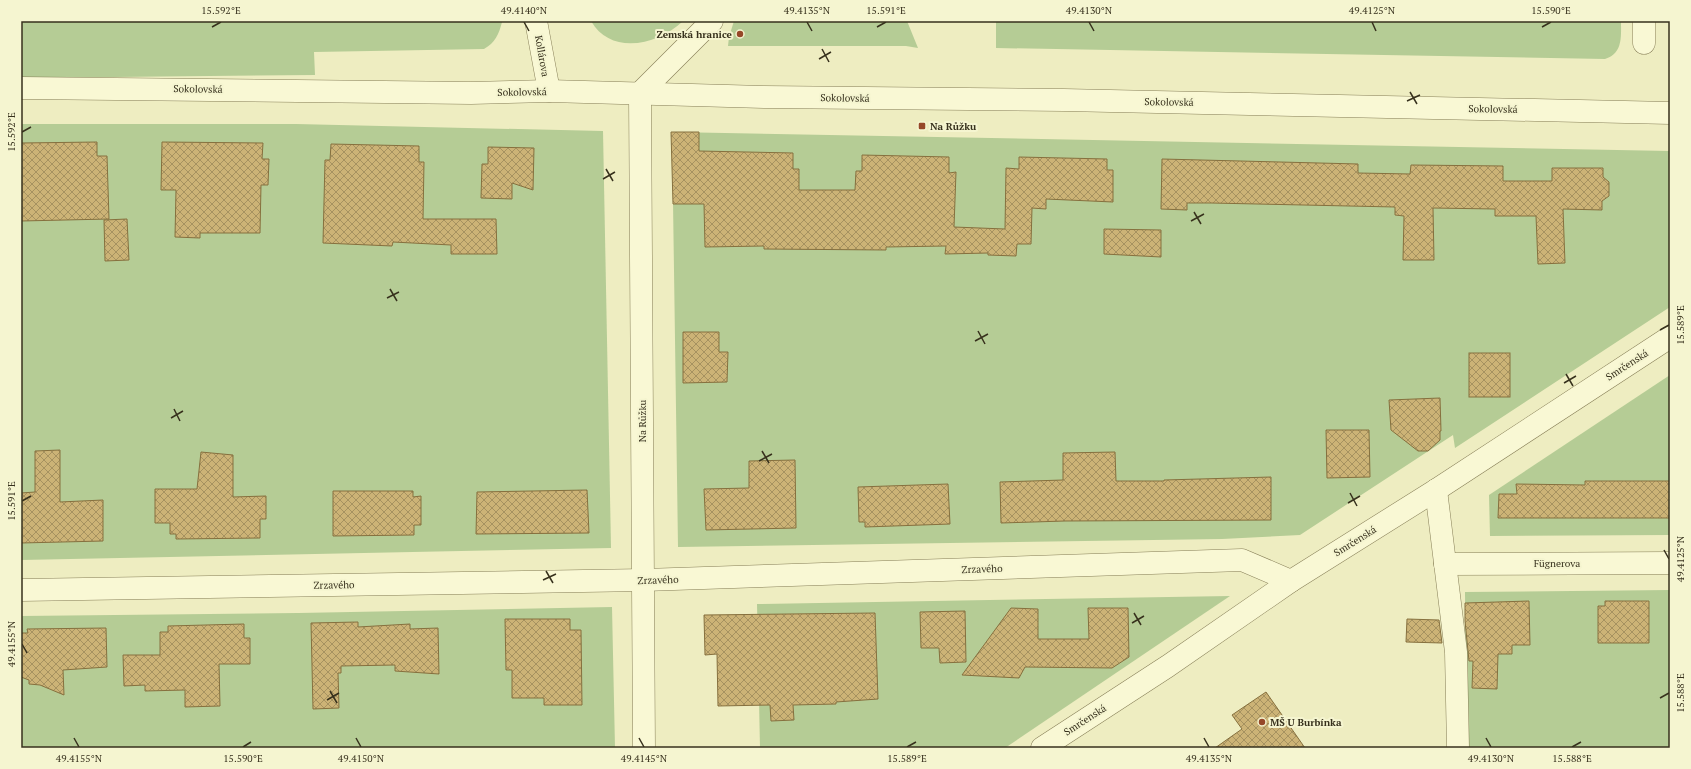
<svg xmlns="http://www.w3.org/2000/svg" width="1691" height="769" font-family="'PT Serif',serif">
<defs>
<pattern id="building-cross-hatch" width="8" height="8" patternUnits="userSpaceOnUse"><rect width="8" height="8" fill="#ccb376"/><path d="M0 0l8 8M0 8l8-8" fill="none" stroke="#a69260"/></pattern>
</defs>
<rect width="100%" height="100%" fill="#eeedc1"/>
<g fill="#b5cc95">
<path d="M 21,21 L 502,21 L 502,22 C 499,34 495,43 484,49 L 314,52 L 315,75 L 21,78 Z"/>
<path d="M 591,21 L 683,21 C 658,45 611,56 591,21 Z"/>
<path d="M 734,21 L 907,21 L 918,48 L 906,46 L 728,46 L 729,37 Z"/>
<path d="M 996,21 L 1621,21 C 1621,37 1623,53 1605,59 L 996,48 Z"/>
<path d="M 21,124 L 296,124 L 603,131 L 611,548 L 21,560 Z"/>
<path d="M 672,132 L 1670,151 L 1670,307 L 1455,448 L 1453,435 L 1300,535 L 1222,539 L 678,547 Z"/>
<path d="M 1670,375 L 1670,535 L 1490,536 L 1489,495 Z"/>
<path d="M 1670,590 L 1670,748 L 1466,748 L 1465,592 Z"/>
<path d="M 1230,596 L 1005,748 L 760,748 L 757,604 Z"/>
<path d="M 612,607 L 615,748 L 21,748 L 21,616 L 298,613 Z"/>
</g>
<g fill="url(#building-cross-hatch)" stroke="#86703e">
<path d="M 671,132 L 699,132 L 699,151 L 793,153 L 793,169 L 799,169 L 799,190 L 855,190 L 856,171 L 862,171 L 862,155 L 949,157 L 949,173 L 956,172 L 954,227 L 1005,229 L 1006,168 L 1019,169 L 1019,157 L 1107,159 L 1107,170 L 1113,170 L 1113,202 L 1046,199 L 1046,209 L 1032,208 L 1031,244 L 1017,244 L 1016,256 L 988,255 L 988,253 L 945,254 L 946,246 L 886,247 L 886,250 L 764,249 L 764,246 L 705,247 L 704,204 L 673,204 Z"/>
<path d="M 97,142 L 97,156 L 107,156 L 109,219 L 21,221 L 21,143 Z"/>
<path d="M 162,142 L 263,143 L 262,159 L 269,159 L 268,185 L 261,185 L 260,233 L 200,233 L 200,238 L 175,237 L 176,190 L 161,190 Z"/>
<path d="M 331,144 L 419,146 L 419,162 L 424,162 L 423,219 L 496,219 L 497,254 L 451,254 L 451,245 L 393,242 L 392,246 L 323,243 L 325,160 L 330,160 Z"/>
<path d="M 488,147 L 534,148 L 533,190 L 512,183 L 512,199 L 481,198 L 482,164 L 488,164 Z"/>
<path d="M 1162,159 L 1358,164 L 1358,173 L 1410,174 L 1411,165 L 1503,166 L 1503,181 L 1552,181 L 1552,168 L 1603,168 L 1603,177 L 1609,182 L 1609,196 L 1602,201 L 1602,210 L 1563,209 L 1565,263 L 1538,264 L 1536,216 L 1495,216 L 1495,209 L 1433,208 L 1434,260 L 1403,260 L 1404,216 L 1395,215 L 1395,207 L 1211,203 L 1187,203 L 1187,210 L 1161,209 Z"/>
<path d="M 127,219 L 129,260 L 105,261 L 104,220 Z"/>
<path d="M 1104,229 L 1161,230 L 1161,257 L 1104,254 Z"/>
<path d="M 683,332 L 719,332 L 719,352 L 728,352 L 727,382 L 683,383 Z"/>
<rect x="1469" y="353" width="41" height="44"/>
<path d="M 1440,398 L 1441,431 L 1440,431 L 1440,440 L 1428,451 L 1418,451 L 1391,430 L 1389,400 Z"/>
<path d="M 1326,430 L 1369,430 L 1370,477 L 1327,478 Z"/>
<path d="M 60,450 L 60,502 L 103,500 L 103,541 L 21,543 L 21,493 L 35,492 L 35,451 Z"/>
<path d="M 201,452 L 233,455 L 233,497 L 266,496 L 266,519 L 260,519 L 260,538 L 176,539 L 176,534 L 170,534 L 170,523 L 155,523 L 155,489 L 197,489 Z"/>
<path d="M 1115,452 L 1116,481 L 1164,481 L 1164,480 L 1271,477 L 1271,520 L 1065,521 L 1001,523 L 1000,482 L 1063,480 L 1063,453 Z"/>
<path d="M 795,460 L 796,528 L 706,530 L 704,489 L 749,488 L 749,461 Z"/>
<path d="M 1585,481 L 1670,481 L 1670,518 L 1498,518 L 1499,494 L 1517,494 L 1516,484 L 1585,485 Z"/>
<path d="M 948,484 L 950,524 L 865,527 L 865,522 L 859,522 L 858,487 Z"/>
<path d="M 587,490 L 589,533 L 476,534 L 477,492 Z"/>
<path d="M 333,491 L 413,491 L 413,497 L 421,496 L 421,525 L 414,525 L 414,535 L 333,536 Z"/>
<path d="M 1529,601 L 1530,645 L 1512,645 L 1512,654 L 1498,654 L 1497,689 L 1472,688 L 1473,661 L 1469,661 L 1465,621 L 1465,603 Z"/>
<path d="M 1605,601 L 1649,601 L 1649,643 L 1598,643 L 1598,606 L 1605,606 Z"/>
<path d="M 1011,608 L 1038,609 L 1038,639 L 1089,639 L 1088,608 L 1128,608 L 1129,657 L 1112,668 L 1025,667 L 1019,678 L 962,675 Z"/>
<path d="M 965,611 L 966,662 L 940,663 L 939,648 L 921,648 L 920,612 Z"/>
<path d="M 875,613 L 878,699 L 836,702 L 836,704 L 793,705 L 794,720 L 771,721 L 770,705 L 718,706 L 717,654 L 705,655 L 704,615 Z"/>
<path d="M 505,619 L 570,619 L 570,630 L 581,630 L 582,705 L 544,705 L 544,698 L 512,698 L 512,670 L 506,670 Z"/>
<path d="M 1407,619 L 1439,620 L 1442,643 L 1406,642 Z"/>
<path d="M 358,622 L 358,627 L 410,624 L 410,629 L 438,628 L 439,674 L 395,671 L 395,665 L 341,666 L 341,673 L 338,673 L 339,708 L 313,709 L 311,623 Z"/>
<path d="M 244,624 L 244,638 L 250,638 L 250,664 L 219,664 L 220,706 L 185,707 L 185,690 L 145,691 L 145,685 L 124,686 L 123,655 L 160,655 L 160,632 L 168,632 L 168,626 Z"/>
<path d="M 106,628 L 107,667 L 63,670 L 64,695 L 40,685 L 29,684 L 29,680 L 21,677 L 21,633 L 28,633 L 27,629 Z"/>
<path d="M 1266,692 L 1305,748 L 1215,748 L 1242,729 L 1232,715 Z"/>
</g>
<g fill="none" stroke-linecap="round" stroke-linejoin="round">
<defs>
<g id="minor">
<path d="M 536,21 L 549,91"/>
<path d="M 1644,43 L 1644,21"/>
<path d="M 21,88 L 471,93 L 549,91 L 764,97 L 1064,100 L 1670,113"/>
<path d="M 1436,490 L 1456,652 L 1458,748"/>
<path d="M 1445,564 L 1670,563"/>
<path d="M 21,590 L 644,580 L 1242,560 L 1291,581"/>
<path d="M 644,748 L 640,93 L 712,21"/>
<path d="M 1042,748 L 1168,666 L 1291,581 L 1436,490 L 1670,337"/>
</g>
</defs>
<use href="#minor" stroke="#877f58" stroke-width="23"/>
<use href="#minor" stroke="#f9f8d4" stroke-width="22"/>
</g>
<path fill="none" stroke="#37311d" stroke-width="1.5" d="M 524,22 L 529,31M 807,22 L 812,31M 1089,22 L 1094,31M 1372,22 L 1376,31M 212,27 L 221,22M 877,27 L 886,22M 1542,27 L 1551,22M 822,49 L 829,62M 819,59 L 831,52M 1410,92 L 1417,104M 1407,101 L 1420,95M 22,132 L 31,127M 606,169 L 613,181M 603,179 L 615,172M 1194,212 L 1201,224M 1191,221 L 1204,214M 390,289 L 397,301M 387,298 L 399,292M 1660,330 L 1669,325M 978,331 L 985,344M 975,341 L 988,334M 1566,374 L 1573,386M 1564,383 L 1576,376M 174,409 L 180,421M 171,418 L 183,411M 762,451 L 769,463M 759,461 L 772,454M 1350,493 L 1357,506M 22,501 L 31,496M 1348,503 L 1360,496M 1664,550 L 1669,559M 546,571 L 553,583M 543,580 L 556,574M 1134,613 L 1141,625M 1132,623 L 1144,616M 22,644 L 27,653M 330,691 L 337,703M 1660,698 L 1669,693M 327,700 L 339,693M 74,738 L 79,747M 356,738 L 361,747M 639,738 L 644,747M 1204,738 L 1209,747M 1486,738 L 1491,747M 243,747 L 251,742M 907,747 L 916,742M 1572,747 L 1581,742"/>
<g fill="#964828" stroke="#f5f5d0" stroke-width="1.5">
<circle cx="740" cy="34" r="4"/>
<rect x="918" y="122" width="8" height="8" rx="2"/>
<circle cx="1262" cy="722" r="4"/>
</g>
<g text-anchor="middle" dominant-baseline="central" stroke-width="4" stroke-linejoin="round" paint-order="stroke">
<g font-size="10" font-weight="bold" fill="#37311d" stroke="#f5f5d0" text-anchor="start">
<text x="732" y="34" text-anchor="end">Zemská hranice</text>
<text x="930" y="126">Na Růžku</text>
<text x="1270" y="722">MŠ U Burbínka</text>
</g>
<g font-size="10" fill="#37311d" stroke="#f5f5d0">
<text transform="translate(542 56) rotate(80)">Kollárova</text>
<text transform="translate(198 89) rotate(1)">Sokolovská</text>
<text transform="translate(522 92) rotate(-1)">Sokolovská</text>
<text transform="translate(845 98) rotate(1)">Sokolovská</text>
<text transform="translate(1169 102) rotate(1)">Sokolovská</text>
<text transform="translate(1493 109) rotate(1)">Sokolovská</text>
<text transform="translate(1627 365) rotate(-33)">Smrčenská</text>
<text transform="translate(642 421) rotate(-90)">Na Růžku</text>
<text transform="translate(1355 541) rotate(-32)">Smrčenská</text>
<text x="1557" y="563">Fügnerova</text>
<text transform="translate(982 569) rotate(-2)">Zrzavého</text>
<text transform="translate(658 580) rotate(-2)">Zrzavého</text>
<text transform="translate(334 585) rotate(-1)">Zrzavého</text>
<text transform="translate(1085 720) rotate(-33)">Smrčenská</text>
</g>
</g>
<rect width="1691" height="769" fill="none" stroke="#f5f5d0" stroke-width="44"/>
<rect x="22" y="22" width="1647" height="725" fill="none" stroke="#37311d" stroke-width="1.5"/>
<g font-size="10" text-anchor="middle" fill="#37311d">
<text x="221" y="14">15.592°E</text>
<text x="524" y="14">49.4140°N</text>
<text x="807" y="14">49.4135°N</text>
<text x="886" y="14">15.591°E</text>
<text x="1089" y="14">49.4130°N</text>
<text x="1372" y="14">49.4125°N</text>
<text x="1551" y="14">15.590°E</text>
<text transform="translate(11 132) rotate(-90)" y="4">15.592°E</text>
<text transform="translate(1680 325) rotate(-90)" y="4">15.589°E</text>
<text transform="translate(11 501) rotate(-90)" y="4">15.591°E</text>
<text transform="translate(1680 559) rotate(-90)" y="4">49.4125°N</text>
<text transform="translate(11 644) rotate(-90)" y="4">49.4155°N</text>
<text transform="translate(1680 693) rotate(-90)" y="4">15.588°E</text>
<text x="79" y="762">49.4155°N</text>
<text x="243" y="762">15.590°E</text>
<text x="361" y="762">49.4150°N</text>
<text x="644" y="762">49.4145°N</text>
<text x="907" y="762">15.589°E</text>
<text x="1209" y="762">49.4135°N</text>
<text x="1491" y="762">49.4130°N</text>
<text x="1572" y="762">15.588°E</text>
</g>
</svg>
